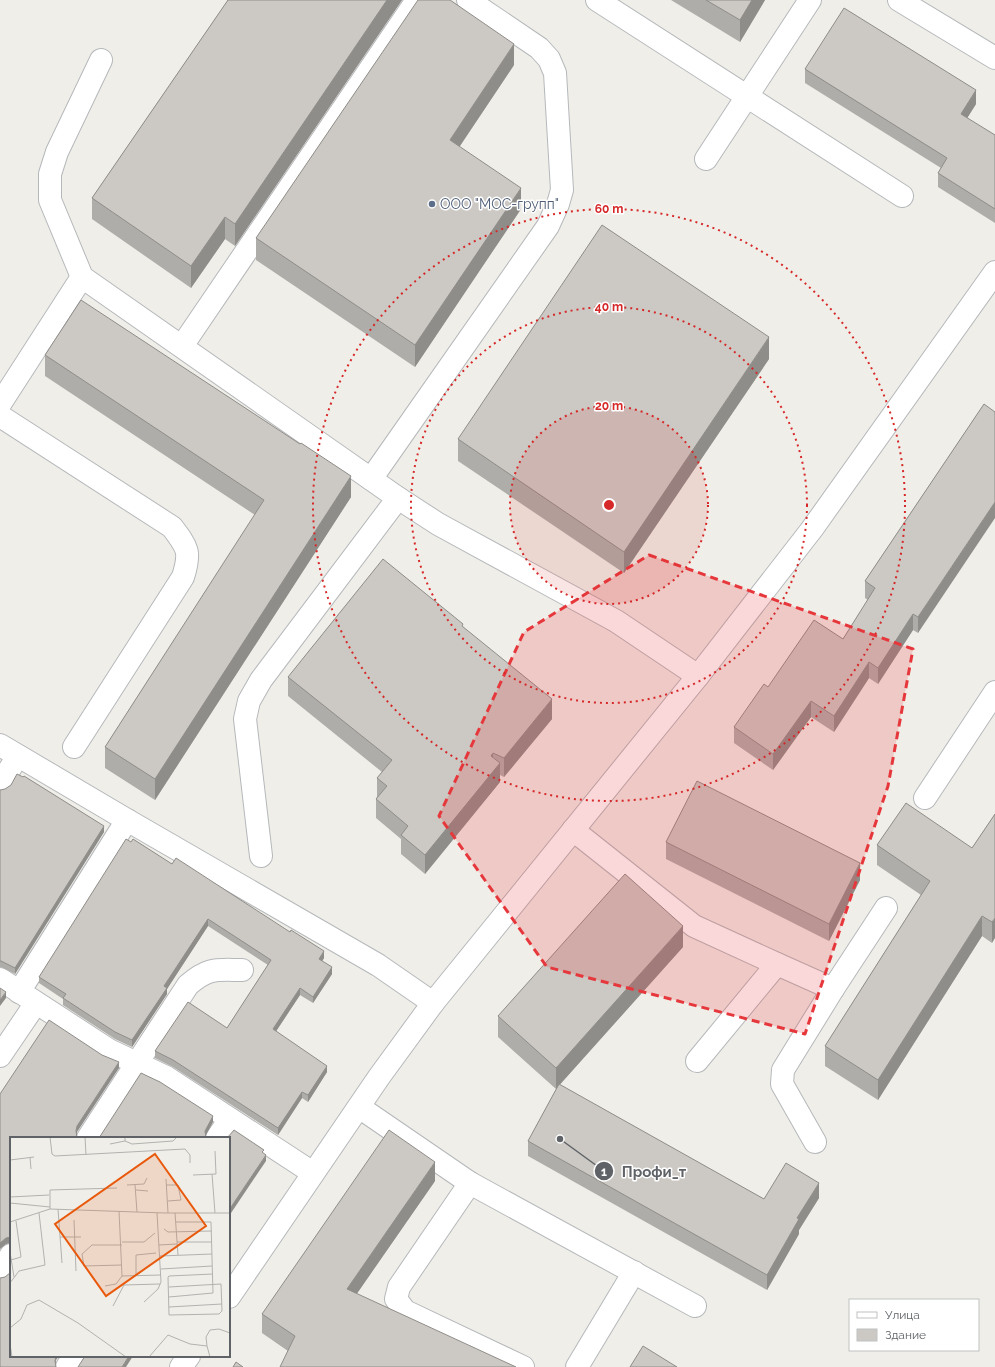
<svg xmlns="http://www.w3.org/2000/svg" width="995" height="1367" font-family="Raleway,sans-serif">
<rect width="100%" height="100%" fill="#f0eee8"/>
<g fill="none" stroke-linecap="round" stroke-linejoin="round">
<defs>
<g id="minor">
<path d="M 597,0 L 902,196"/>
<path d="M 899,0 L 995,58"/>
<path d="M 101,60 L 57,152 L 50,174 L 50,200 L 82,277 L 398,498 L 438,524 L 616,621 L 698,676"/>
<path d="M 706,159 L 810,0"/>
<path d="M 182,346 L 417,0"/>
<path d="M 0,404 L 82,277"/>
<path d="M 0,416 L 172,527 C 188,548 191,552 183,577 L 74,747"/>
<path d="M 371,479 L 548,226 L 558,204 L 562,190 L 555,73 L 549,59 L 539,48 L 468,0"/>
<path d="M 0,745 L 127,820 L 378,965 L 433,1003"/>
<path d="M 0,784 L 18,756"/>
<path d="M 925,798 L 995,692"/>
<path d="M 573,830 L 694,926 L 777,964 L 833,989"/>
<path d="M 261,856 L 245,719 L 249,701 L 261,680 L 398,498"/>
<path d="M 0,979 L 109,1050 L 166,1077 L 313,1173"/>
<path d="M 19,992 L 127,820"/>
<path d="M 0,1056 L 36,1003"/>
<path d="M 697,1061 L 777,964"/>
<path d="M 359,1107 L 470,1183 L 695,1306"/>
<path d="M 88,1138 L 188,985 C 209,967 216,970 242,970"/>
<path d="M 217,1138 L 230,1119"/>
<path d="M 815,1142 L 782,1084 L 783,1070 L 833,989 L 886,908"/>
<path d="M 470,1183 L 399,1287 L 396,1299 L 405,1311 L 523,1367"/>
<path d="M 0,1272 L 11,1255"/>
<path d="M 229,1297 L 379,1077 L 433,1003 L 698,676 L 812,529 L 995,272"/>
<path d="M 67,1367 L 74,1356"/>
<path d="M 181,1367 L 189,1356"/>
<path d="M 577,1367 L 634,1272"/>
</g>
</defs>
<use href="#minor" stroke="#b5b8bb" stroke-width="24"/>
<use href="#minor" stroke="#fff" stroke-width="22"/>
</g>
<g fill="#afada9">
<path d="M 228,0 L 402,0 L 235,246 L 225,239 L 191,288 L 92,219 L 92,198 Z"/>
<path d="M 671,0 L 765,0 L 740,42 Z"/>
<path d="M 514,65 L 459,147 L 521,209 L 415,367 L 256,260 L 256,238 Z"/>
<path d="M 805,69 L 976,104 L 967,118 L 995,135 L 995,223 L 938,187 L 938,173 L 941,168 L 805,83 Z"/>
<path d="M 45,355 L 300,444 L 351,497 L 155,800 L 105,768 L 105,747 L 255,515 L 45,376 Z"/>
<path d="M 769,359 L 624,573 L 458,461 L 458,439 Z"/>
<path d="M 984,404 L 918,633 L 913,630 L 878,684 L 869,678 L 834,732 L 811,717 L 773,770 L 734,743 L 734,727 L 768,687 L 843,639 L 868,600 L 865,598 L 865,581 Z"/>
<path d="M 463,627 L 552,719 L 504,777 L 500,775 L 500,782 L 425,874 L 401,854 L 401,839 L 376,818 L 376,799 L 377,797 L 377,778 L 382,772 L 288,696 L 288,677 Z"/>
<path d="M 0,790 L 104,832 L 15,974 L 1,967 L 0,967 Z"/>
<path d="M 995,814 L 992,943 L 982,936 L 878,1100 L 825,1066 L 825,1046 L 921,895 L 877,865 L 877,845 L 972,848 Z"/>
<path d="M 131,842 L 172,864 L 324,958 L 322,961 L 332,974 L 313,1003 L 300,995 L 276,1031 L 327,1072 L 308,1102 L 302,1098 L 278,1135 L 173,1067 L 155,1058 L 155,1051 L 227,1028 L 268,965 L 208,926 L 167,989 L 167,994 L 132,1047 L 115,1039 L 63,1005 L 63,999 L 39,983 L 39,977 Z"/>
<path d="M 666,842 L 860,880 L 829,941 L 666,859 Z"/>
<path d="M 683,947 L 559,1085 L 764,1199 L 819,1198 L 799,1230 L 799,1234 L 767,1290 L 528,1156 L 528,1141 L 558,1086 L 556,1089 L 498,1037 L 498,1016 Z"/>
<path d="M 435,1181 L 357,1293 L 288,1351 L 262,1333 L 262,1314 Z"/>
</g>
<g fill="#8f8d89">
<path d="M 387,0 L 402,0 L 235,246 L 235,224 Z"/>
<path d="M 752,0 L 765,0 L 740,42 L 740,20 Z"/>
<path d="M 514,44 L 514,65 L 450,161 L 450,140 Z"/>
<path d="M 976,90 L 976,104 L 961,128 L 961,114 Z"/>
<path d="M 521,188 L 521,209 L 415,367 L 415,345 Z"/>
<path d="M 225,217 L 225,239 L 191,288 L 191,266 Z"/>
<path d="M 769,337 L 769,359 L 624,573 L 624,552 Z"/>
<path d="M 351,476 L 351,497 L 155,800 L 155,779 Z"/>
<path d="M 995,502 L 995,518 L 918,633 L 918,617 Z"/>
<path d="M 913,614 L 913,630 L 878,684 L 878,668 Z"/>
<path d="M 869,662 L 869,678 L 834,732 L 834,716 Z"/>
<path d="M 552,699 L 552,719 L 504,777 L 504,758 Z"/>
<path d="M 811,701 L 811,717 L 773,770 L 773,754 Z"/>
<path d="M 493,753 L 493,771 L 500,763 L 500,782 L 425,874 L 425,855 Z"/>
<path d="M 104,826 L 104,832 L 15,974 L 15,968 Z"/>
<path d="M 860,863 L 860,880 L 829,941 L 829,924 Z"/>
<path d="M 982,916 L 982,936 L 878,1100 L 878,1080 Z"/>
<path d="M 995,918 L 995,938 L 992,943 L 992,922 Z"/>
<path d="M 208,919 L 208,926 L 167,989 L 167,994 L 132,1047 L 132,1040 L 164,986 Z"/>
<path d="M 683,926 L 683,947 L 556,1089 L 556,1068 Z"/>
<path d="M 324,951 L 324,958 L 319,966 L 319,959 Z"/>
<path d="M 332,967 L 332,974 L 313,1003 L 313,997 Z"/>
<path d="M 300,988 L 300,995 L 273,1036 L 273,1029 Z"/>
<path d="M 6,992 L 6,998 L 0,1006 L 0,1000 Z"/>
<path d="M 119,1062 L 119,1068 L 77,1132 L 76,1137 L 76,1131 L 77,1126 Z"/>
<path d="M 327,1066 L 327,1072 L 308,1102 L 308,1095 Z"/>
<path d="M 302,1092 L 302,1098 L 278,1135 L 278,1128 Z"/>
<path d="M 213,1116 L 213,1122 L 205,1137 L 205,1131 Z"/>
<path d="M 266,1155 L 266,1161 L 229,1216 L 229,1210 Z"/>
<path d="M 435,1162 L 435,1181 L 347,1308 L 347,1289 Z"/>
<path d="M 819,1183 L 819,1198 L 799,1230 L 799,1234 L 767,1290 L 767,1275 L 797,1218 Z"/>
<path d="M 11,1237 L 11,1243 L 6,1244 L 0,1249 L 0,1243 L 6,1238 Z"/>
<path d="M 56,1356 L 59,1356 L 56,1360 L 55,1367 L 55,1361 Z"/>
<path d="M 129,1356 L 133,1356 L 126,1367 L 122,1367 Z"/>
</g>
<g fill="#ccc9c4" stroke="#8f8d89">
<path d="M 228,0 L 387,0 L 235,224 L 225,217 L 191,266 L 92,198 Z"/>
<path d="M 418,0 L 450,0 L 514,44 L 450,140 L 521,188 L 415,345 L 256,238 Z"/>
<path d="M 706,0 L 752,0 L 740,20 Z"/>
<path d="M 844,8 L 976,90 L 961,114 L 995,135 L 995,209 L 938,173 L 947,158 L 805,69 Z"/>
<path d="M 602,225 L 769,337 L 624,552 L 458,439 Z"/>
<path d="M 81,300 L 300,444 L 301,443 L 351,476 L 155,779 L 105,747 L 264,500 L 45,355 Z"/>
<path d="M 984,404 L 995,412 L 995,502 L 918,617 L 913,614 L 878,668 L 869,662 L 834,716 L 811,701 L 773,754 L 734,727 L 764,684 L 768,687 L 814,620 L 843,639 L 875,588 L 865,581 Z"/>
<path d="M 383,559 L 463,624 L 462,626 L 552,699 L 504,758 L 493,753 L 491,756 L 500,763 L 425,855 L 401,835 L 408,826 L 376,799 L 387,786 L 377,778 L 392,760 L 288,677 Z"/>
<path d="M 17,774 L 23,777 L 24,776 L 104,826 L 15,968 L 1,961 L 0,961 L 0,790 L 5,789 L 11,785 Z"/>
<path d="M 697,781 L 860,863 L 829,924 L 666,842 Z"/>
<path d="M 906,803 L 972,848 L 995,814 L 995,918 L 992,922 L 982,916 L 878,1080 L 825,1046 L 930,881 L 877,845 Z"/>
<path d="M 126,839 L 131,842 L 133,839 L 172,864 L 176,858 L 290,932 L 291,930 L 324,951 L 319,959 L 332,967 L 313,997 L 300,988 L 273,1029 L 327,1066 L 308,1095 L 302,1092 L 278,1128 L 173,1060 L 155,1051 L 188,1002 L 227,1028 L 271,960 L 208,919 L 164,986 L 167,988 L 132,1040 L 115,1032 L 63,998 L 66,994 L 39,977 Z"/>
<path d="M 625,874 L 683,926 L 556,1068 L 498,1016 Z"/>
<path d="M 0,988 L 6,992 L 0,1000 Z"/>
<path d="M 49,1020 L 102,1055 L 119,1062 L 77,1126 L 76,1131 L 77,1138 L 11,1138 L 11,1237 L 6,1238 L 0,1243 L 0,1094 Z"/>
<path d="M 141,1073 L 160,1082 L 213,1116 L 205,1131 L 206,1138 L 99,1138 Z"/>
<path d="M 559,1084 L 764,1199 L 786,1163 L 819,1183 L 797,1218 L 799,1219 L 767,1275 L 528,1141 Z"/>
<path d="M 234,1130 L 264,1150 L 262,1152 L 266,1155 L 229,1210 L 229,1138 L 227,1138 Z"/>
<path d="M 389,1130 L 435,1162 L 347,1289 L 516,1367 L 280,1367 L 295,1336 L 262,1314 Z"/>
<path d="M 11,1272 L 11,1356 L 56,1356 L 55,1361 L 56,1367 L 0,1367 L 0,1278 L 5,1277 Z"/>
<path d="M 643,1346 L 677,1367 L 630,1367 Z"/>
<path d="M 85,1356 L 129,1356 L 122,1367 L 78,1367 Z"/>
<path d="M 236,1362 L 243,1367 L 233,1367 Z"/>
</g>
<path fill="#e6383c" fill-opacity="0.2" stroke="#e6383c" stroke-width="3" stroke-dasharray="8 5" stroke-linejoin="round" d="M 649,555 L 913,649 L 888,786 L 805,1034 L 547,967 L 439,816 L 524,632 Z"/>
<circle cx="609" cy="505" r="99" fill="#d62828" fill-opacity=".12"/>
<g fill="none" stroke="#d62828" stroke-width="2" stroke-dasharray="2 4">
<circle cx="609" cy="505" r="99"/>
<circle cx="609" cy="505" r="198"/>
<circle cx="609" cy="505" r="296"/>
</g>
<circle fill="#5c6f8a" stroke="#fff" stroke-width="1.5" cx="432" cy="204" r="4"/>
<g text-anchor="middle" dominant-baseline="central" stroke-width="3" stroke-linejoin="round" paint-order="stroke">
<g font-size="14" fill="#4e5e75" stroke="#fff" text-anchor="start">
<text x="440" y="204">ООО "МОС-групп"</text>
</g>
</g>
<g transform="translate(10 1137)">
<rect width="220" height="220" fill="#f0eee8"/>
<path fill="none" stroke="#b2b2b0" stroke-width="1" d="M 40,0 L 42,17 L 45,19 L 175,12 L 180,18 L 180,26M 75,0 L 76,18M 115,4 L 122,7 L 163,4 L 167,0M 100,7 L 115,4 L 115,0M 20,20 L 21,32M 0,23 L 24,20M 202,37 L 205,76M 183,38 L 206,37 L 205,14M 156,42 L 158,76M 117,48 L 134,47 L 137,41M 125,48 L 127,75M 156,48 L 168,48 L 171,63 L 158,64M 107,51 L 40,53 L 40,72 L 155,76 L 220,76M 126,53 L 138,54M 0,60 L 39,58M 0,66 L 40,70M 48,72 L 52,126M 165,76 L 168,118M 64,83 L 66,134M 0,85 L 40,72M 154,92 L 158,95 L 202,94M 50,100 L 71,100M 112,105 L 134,105 L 145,96M 167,105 L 202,105M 112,108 L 82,108 L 72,117 L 74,129 L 112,128M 149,108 L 167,107M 0,115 L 4,140M 150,119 L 202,117M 1,123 L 11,120 L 6,84M 151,132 L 202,129M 126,138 L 126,118 L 146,116M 112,139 L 151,138M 0,146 L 9,134 L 35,128 L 29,76M 95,149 L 106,147 L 112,139 L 109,74M 159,150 L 211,147 L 212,174 L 209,177 L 159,178 L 158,140 L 159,139 L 203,137M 159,160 L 203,156 L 201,85 L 166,85M 134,165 L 148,152 L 151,145 L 147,76M 103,169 L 114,148 L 150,147M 159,170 L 212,167M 0,191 L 11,182 L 17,168 L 29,163 L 68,186 L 116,220M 0,207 L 2,220M 197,209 L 196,200 L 200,193 L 209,192 L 220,196M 139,220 L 158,198 L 180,207 L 197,209 L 200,220"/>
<path fill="#e8590c" fill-opacity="0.15" stroke="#e8590c" stroke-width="2" d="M 145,17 L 196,89 L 96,159 L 45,87 Z"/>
<rect width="220" height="220" fill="none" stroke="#5f6367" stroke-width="2"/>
</g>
<circle cx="609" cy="505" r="6" fill="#d62828" stroke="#fff" stroke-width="2"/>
<g font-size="12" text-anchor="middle" font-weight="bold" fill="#d62828" stroke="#fff" stroke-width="3" stroke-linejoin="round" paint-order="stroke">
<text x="609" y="213">60 m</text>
<text x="609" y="311">40 m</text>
<text x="609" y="410">20 m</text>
</g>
<path fill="none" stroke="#5f6367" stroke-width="1.5" d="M560 1139L604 1171"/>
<g fill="#5f6367" stroke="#fff" stroke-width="1.5">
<circle cx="560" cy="1139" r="4"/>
<circle cx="604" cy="1171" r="10"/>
</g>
<g font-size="12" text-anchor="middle" font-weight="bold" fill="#fff">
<text x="604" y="1176">1</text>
</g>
<g font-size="15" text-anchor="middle" font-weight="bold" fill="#5f6367" stroke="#fff" stroke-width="3" stroke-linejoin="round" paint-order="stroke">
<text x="654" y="1177">Профи_т</text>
</g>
<rect x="849" y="1299" width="130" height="52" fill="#ffffff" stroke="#bfc1c2"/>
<rect x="857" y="1312" width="20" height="6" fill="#ffffff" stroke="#bfc1c2"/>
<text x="885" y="1319" font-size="12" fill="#5f6367">Улица</text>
<rect x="857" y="1329" width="20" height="12" fill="#ccc9c4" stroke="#bfc1c2"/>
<text x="885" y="1339" font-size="12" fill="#5f6367">Здание</text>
</svg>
